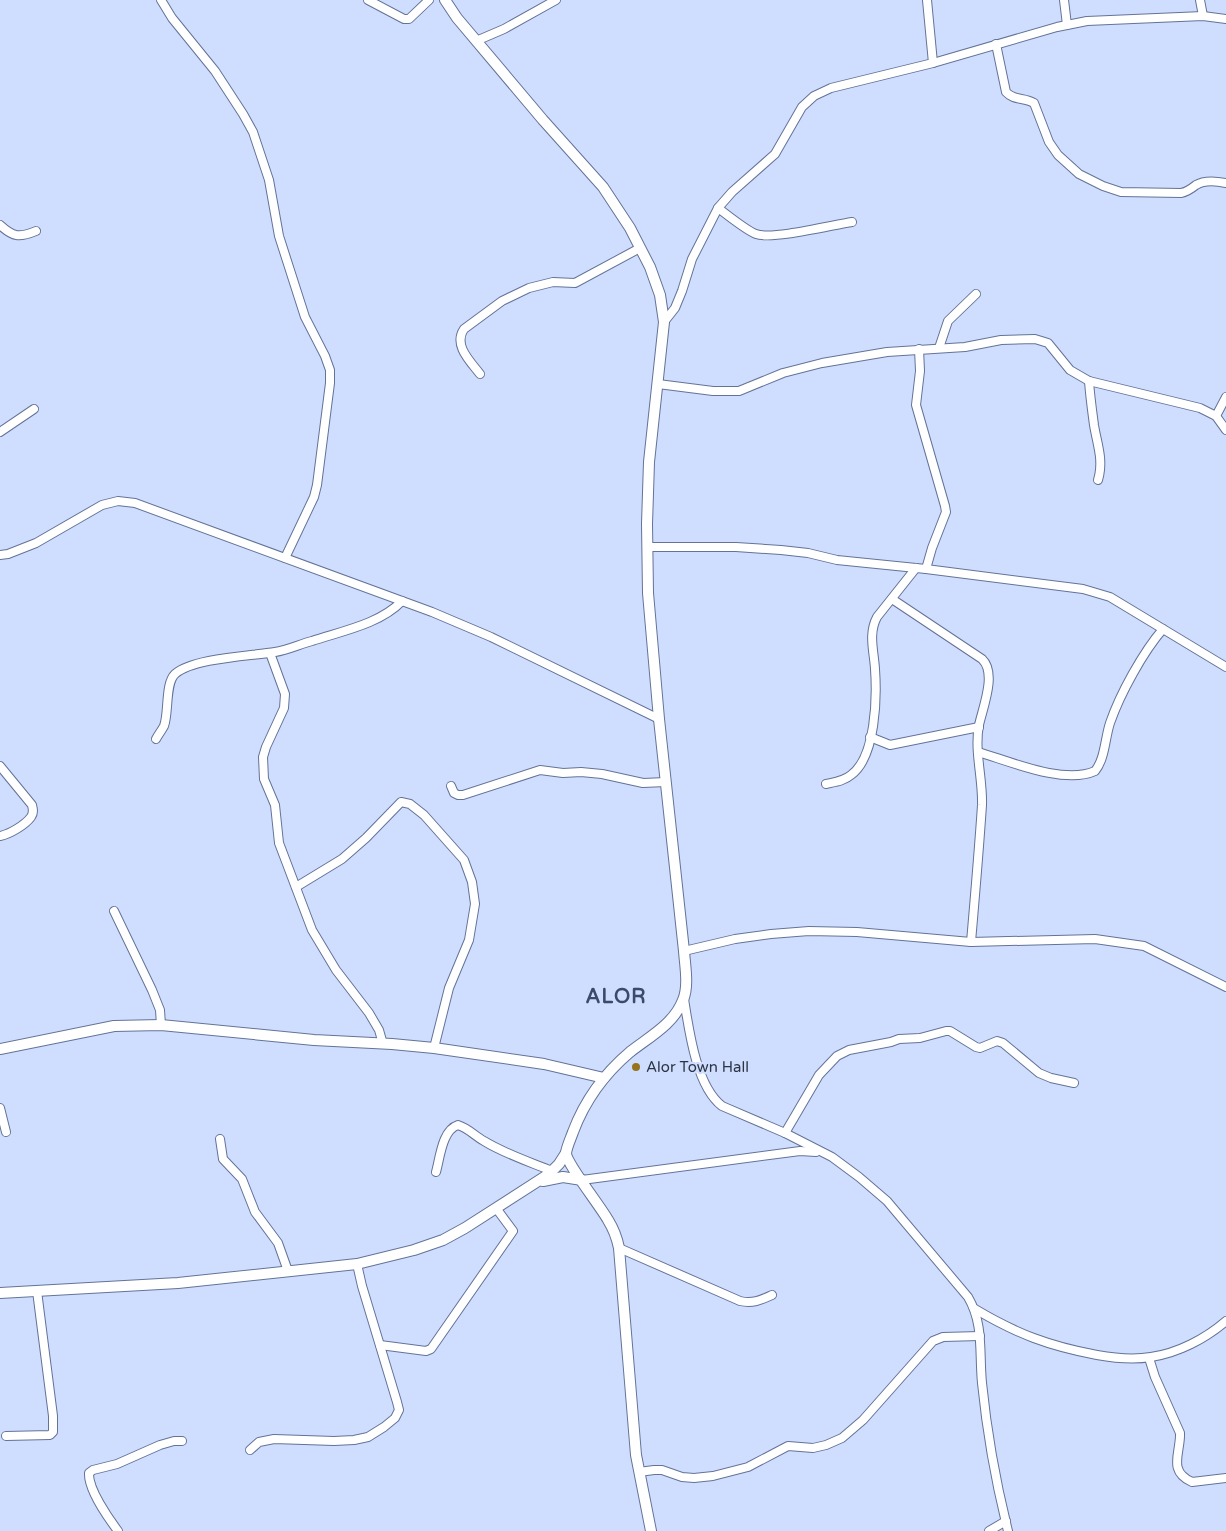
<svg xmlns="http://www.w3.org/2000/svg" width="1226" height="1531" font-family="'Varela Round',sans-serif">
<rect width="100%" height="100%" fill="#cfdeff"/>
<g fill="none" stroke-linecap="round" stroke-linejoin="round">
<defs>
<g id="minor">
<path d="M 161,0 L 172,18 L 215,71 L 243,114 L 253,132 L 269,180 L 279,236 L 305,317 L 325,356 L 330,370 L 330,383 L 317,485 L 314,497 L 285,558"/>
<path d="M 368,0 L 404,19 L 409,19 L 429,0"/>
<path d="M 927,0 L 933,63"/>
<path d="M 1064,0 L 1067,25"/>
<path d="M 1200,0 L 1203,16"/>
<path d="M 476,41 L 504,29 L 556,0"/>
<path d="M 996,44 L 1006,92 C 1014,101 1024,97 1034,103 L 1049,142 L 1058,155 L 1079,174 L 1103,186 L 1121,192 L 1181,193 C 1187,192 1191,189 1196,185 C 1204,180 1216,181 1226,183"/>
<path d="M 718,208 C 726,214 747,231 756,234 C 773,240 832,225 852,222"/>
<path d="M 0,225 C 13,237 19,238 36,231"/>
<path d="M 664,322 L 675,308 L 682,291 L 692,259 L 718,208 L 732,192 L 775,154 L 802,107 L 814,96 L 831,88 L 933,63 L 1057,27 L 1087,21 L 1203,16 L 1226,19"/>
<path d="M 939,348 L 948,321 L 976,294"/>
<path d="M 919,349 L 920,371 L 916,405 L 945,506 L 946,512 L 932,548 L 926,569"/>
<path d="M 480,374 C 470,361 453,345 464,329 L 502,301 L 529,288 L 553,282 L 575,283 L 640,248"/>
<path d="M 1089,381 C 1090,396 1092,410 1094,425 C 1097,444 1104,460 1098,480"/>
<path d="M 658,384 L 713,391 L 739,391 L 783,373 L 822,363 L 887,352 L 965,347 L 1001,340 L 1035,339 L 1048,343 L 1070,370 L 1089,381 L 1200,408 L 1216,416 L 1226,430"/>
<path d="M 1216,416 L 1226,397"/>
<path d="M 0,432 L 34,409"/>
<path d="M 647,547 L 736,547 L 781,550 L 808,553 L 837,560 L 926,569 L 1083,589 L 1110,597 L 1226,667"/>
<path d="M 0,555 L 8,554 L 36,543 L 102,505 L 118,501 L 135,503 L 432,612 L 491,637 L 659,719"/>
<path d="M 892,599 L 982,659 C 997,673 983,707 979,725 C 974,751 983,779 982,805 C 979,850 975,896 971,942"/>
<path d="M 270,653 L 285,694 L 284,708 L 266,747 L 263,757 L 264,779 L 275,805 L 279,843 L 312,930 L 336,970 L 369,1013 L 379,1030 L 383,1044"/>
<path d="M 870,737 L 890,745 L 979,727"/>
<path d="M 156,739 C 158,735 162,730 164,726 C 169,713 165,683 175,674 C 193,658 251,656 275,652 C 288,650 300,644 312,641 C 342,631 380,624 402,601"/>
<path d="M 978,752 C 1009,761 1064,785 1095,771 C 1105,759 1105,738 1110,723 C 1120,694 1143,652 1163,629"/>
<path d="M 0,766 L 32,805 C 33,809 34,813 31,817 C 25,825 10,834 0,836"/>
<path d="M 826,784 C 835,782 844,781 851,775 C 876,757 877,697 875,669 C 874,651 868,634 877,617 L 916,568"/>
<path d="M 451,786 L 454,793 L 458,795 L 463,795 L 540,770 L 563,773 L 581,772 L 602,774 L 643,783 L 666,782"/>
<path d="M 296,887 L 342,859 L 366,838 L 401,802 L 410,804 L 424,815 L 464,860 L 472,882 L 475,904 L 469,940 L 449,988 L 434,1048"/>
<path d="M 114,911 L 152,990 L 160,1010 L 161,1025"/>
<path d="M 684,951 L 735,939 L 771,934 L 809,931 L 857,932 L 971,942 L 1095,939 L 1144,946 L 1226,987"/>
<path d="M 684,999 C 689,1030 696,1086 722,1106 L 785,1133 L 832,1157 L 859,1177 L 887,1201 L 968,1297 C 984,1324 979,1352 982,1383 C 987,1433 996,1483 1008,1531"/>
<path d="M 0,1108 L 6,1132"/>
<path d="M 785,1133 L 819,1075 L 837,1056 L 849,1050 L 891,1042 L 899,1039 L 920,1038 L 946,1031 L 950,1031 L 976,1047 L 980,1048 L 997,1041 L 1003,1043 L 1039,1073 L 1051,1078 L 1074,1083"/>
<path d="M 220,1139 L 223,1159 L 242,1179 L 255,1212 L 278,1243 L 288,1271"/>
<path d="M 436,1172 C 440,1158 442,1130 458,1125 C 468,1128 475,1136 484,1141 C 505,1154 530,1162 552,1171"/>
<path d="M 582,1180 L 800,1151 L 816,1152"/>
<path d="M 619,1248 L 740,1301 C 753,1304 761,1300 772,1295"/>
<path d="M 975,1309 C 1017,1334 1049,1346 1097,1355 C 1114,1358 1133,1360 1151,1357 C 1178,1353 1205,1339 1226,1321"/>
<path d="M 380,1345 L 426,1351 L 431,1349 L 513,1231 L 496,1208"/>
<path d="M 1149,1358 L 1155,1377 L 1180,1433 C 1181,1452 1167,1471 1192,1482 L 1226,1478"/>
<path d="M 6,1436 L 50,1435 L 53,1432 L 53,1416 L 37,1291"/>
<path d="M 250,1450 L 259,1442 L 274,1439 L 334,1441 L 354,1440 L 368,1437 L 384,1427 L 395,1418 L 399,1410 L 397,1402 L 362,1286 L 357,1264"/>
<path d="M 639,1472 L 654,1470 L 662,1470 L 682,1477 L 694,1478 L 713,1476 L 748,1467 L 788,1446 L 813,1448 L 826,1445 L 842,1438 L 863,1420 L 933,1341 L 943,1337 L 980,1336"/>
<path d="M 118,1531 C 109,1519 88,1489 89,1473 L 93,1470 L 117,1464 L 160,1445 L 174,1441 L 182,1441"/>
<path d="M 989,1531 L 1006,1521"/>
</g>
<g id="major">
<path d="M 445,0 L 457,18 L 543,120 L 603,187 L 630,228 L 650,267 L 660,295 L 664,322 L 649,462 L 647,524 L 648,593 L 659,719 L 684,951 C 685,966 689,986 683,1000 C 674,1024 649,1037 630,1052 C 604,1074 585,1100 573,1132 C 571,1138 567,1146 566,1153 C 566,1163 601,1207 608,1220 C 613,1228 617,1238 619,1248 L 636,1455 L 651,1531"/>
<path d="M 0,1049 L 114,1026 L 161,1025 L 314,1040 L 392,1044 L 434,1048 L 544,1064 L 604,1078"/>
<path d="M 543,1181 L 563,1177 L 582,1180"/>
<path d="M 0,1293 L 178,1283 L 357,1264 L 414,1250 L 443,1240 L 465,1228 L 549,1174 L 559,1164 L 566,1153"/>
</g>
</defs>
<use href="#minor" stroke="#637397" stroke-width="10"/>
<use href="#major" stroke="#637397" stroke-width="12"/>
<use href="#minor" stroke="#fff" stroke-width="8"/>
<use href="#major" stroke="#fff" stroke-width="10"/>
</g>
<circle fill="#96741d" stroke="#cfdeff" stroke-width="2" cx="636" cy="1067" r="5"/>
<g text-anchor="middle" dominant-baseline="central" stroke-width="4.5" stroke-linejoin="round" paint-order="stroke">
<g font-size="15" fill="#2c3443" stroke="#cfdeff" text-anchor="start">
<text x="646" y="1067">Alor Town Hall</text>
</g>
<g font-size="20" font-weight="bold" letter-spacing="1" fill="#3b4a6b" stroke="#cfdeff">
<text x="616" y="997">ALOR</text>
</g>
</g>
</svg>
